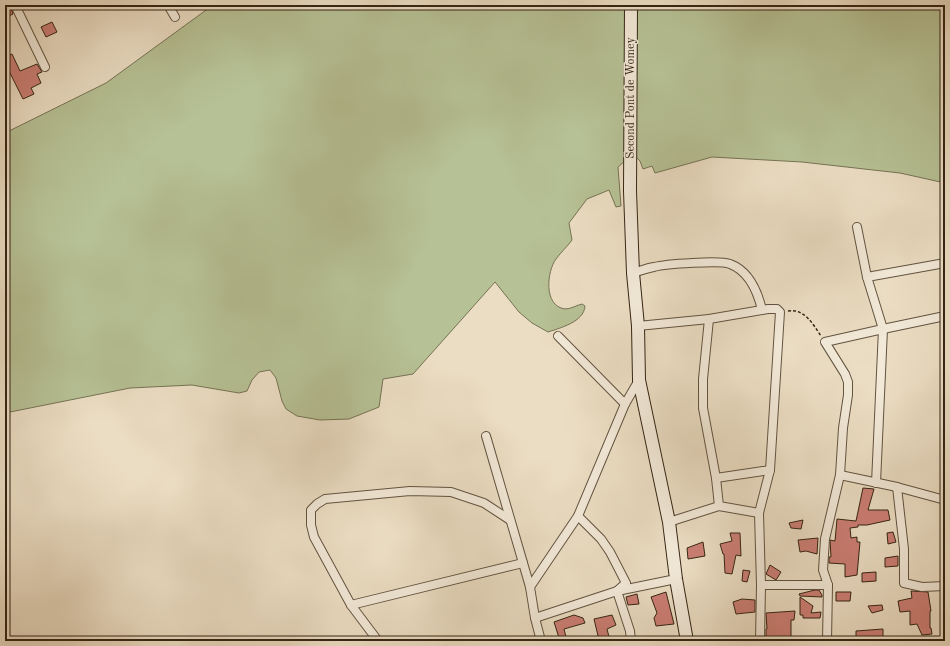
<svg xmlns="http://www.w3.org/2000/svg" width="950" height="646" font-family="'Old Standard TT',serif">
<rect width="100%" height="100%" fill="#ebddc3"/>
<filter id="stains"><feTurbulence type="fractalNoise" baseFrequency=".005" numOctaves="4"/><feColorMatrix values="0 0 0 0 .2 0 0 0 0 .09 0 0 0 0 .02 0 0 0 .5 -.17"/></filter>
<radialGradient id="worn" r=".72"><stop offset=".6" stop-color="#630" stop-opacity="0"/><stop offset="1" stop-color="#630" stop-opacity=".3"/></radialGradient>
<path fill="#b6c195" stroke="#767354" d="M 213,5 L 945,5 L 945,183 L 900,173 L 802,162 L 712,157 L 655,173 L 652,166 L 643,169 L 640,161 L 633,154 L 618,167 L 621,206 L 616,207 L 609,190 L 587,199 L 569,223 L 572,240 C 567,247 561,252 556,259 C 547,271 543,306 565,309 C 571,309 577,305 582,304 L 585,306 C 584,322 560,328 548,332 L 532,323 L 519,312 L 495,282 L 413,374 L 383,379 L 379,407 L 349,419 L 320,420 L 297,416 L 286,409 L 282,401 L 276,378 L 270,370 L 259,372 L 252,380 L 247,391 L 239,393 L 192,385 L 130,388 L 5,413 L 5,133 L 106,83 Z"/>
<g fill="#cb7e74" stroke="#352514">
<path d="M 7,5 L 10,5 L 13,14 L 5,18 L 5,6 Z"/>
<path d="M 52,22 L 57,32 L 46,37 L 41,27 Z"/>
<path d="M 12,54 L 20,71 L 37,64 L 42,72 L 37,74 L 41,83 L 31,88 L 34,94 L 23,99 L 9,71 L 8,71 L 5,66 L 5,57 Z"/>
<path d="M 863,488 L 874,489 L 868,510 L 888,510 L 890,520 L 867,525 L 858,525 L 858,527 L 850,528 L 851,538 L 857,537 L 857,542 L 860,542 L 857,575 L 845,577 L 845,564 L 829,563 L 829,557 L 831,557 L 830,540 L 835,541 L 837,519 L 856,521 Z"/>
<path d="M 803,520 L 801,529 L 791,528 L 789,523 Z"/>
<path d="M 893,532 L 896,542 L 888,544 L 887,533 Z"/>
<path d="M 730,533 L 740,533 L 741,556 L 736,555 L 732,574 L 725,573 L 724,554 L 723,554 L 720,544 L 732,541 Z"/>
<path d="M 818,538 L 817,554 L 806,551 L 800,552 L 798,540 Z"/>
<path d="M 703,542 L 705,556 L 688,559 L 687,548 Z"/>
<path d="M 898,556 L 898,566 L 885,567 L 885,558 Z"/>
<path d="M 770,565 L 781,572 L 776,580 L 766,574 Z"/>
<path d="M 743,570 L 750,571 L 747,582 L 742,581 Z"/>
<path d="M 876,572 L 876,581 L 862,582 L 862,573 Z"/>
<path d="M 815,590 L 819,590 L 822,595 L 822,597 L 800,596 L 799,594 Z"/>
<path d="M 911,591 L 928,592 L 931,611 L 930,611 L 930,628 L 931,628 L 932,634 L 922,635 L 917,624 L 910,625 L 910,611 L 900,612 L 898,601 L 912,598 Z"/>
<path d="M 666,592 L 674,624 L 656,626 L 654,618 L 657,613 L 651,597 Z"/>
<path d="M 836,592 L 851,592 L 850,601 L 836,601 Z"/>
<path d="M 637,594 L 639,604 L 628,605 L 626,597 Z"/>
<path d="M 800,597 L 813,606 L 811,613 L 821,612 L 820,618 L 803,618 L 803,615 L 800,615 Z"/>
<path d="M 742,599 L 755,600 L 755,612 L 736,614 L 733,602 Z"/>
<path d="M 882,605 L 883,610 L 872,613 L 868,606 Z"/>
<path d="M 795,611 L 794,620 L 791,620 L 791,639 L 766,640 L 766,629 L 767,629 L 766,613 Z"/>
<path d="M 574,615 L 583,618 L 585,623 L 564,629 L 567,641 L 560,641 L 554,622 Z"/>
<path d="M 612,615 L 616,625 L 607,629 L 609,637 L 599,640 L 594,619 Z"/>
<path d="M 883,629 L 883,641 L 875,641 L 875,638 L 856,639 L 856,631 Z"/>
</g>
<g fill="none" stroke-linecap="round" stroke-linejoin="round">
<defs>
<g id="minor">
<path d="M 15,5 L 45,67"/>
<path d="M 168,5 L 175,17"/>
<path d="M 857,227 L 867,277 L 883,329 L 876,483"/>
<path d="M 633,273 C 640,271 647,268 654,267 C 665,264 721,260 730,264 C 749,271 758,293 762,310"/>
<path d="M 867,277 L 945,263"/>
<path d="M 709,319 L 703,379 L 703,408 L 716,478 L 719,506"/>
<path d="M 638,326 L 709,319 L 768,309 L 777,309 L 780,312 L 770,470 L 759,513 L 761,585 L 760,641"/>
<path d="M 558,336 L 625,404"/>
<path d="M 486,436 L 530,587 L 535,618 L 541,641"/>
<path d="M 840,475 L 897,487 L 945,500"/>
<path d="M 716,478 L 770,470"/>
<path d="M 897,487 L 904,549 L 904,583 L 922,587 L 945,586"/>
<path d="M 578,516 L 601,539 L 610,552 L 626,583 L 617,591 L 630,631 L 631,641"/>
<path d="M 669,522 L 719,506 L 759,513"/>
<path d="M 761,585 L 828,585"/>
<path d="M 530,587 L 578,516 L 625,404 L 639,380"/>
<path d="M 351,605 L 523,563"/>
<path d="M 535,618 L 617,591 L 676,579"/>
<path d="M 378,641 L 351,605 L 314,537 L 311,525 L 311,510 L 317,504 L 325,499 L 410,491 L 451,492 L 484,503 L 510,520"/>
<path d="M 827,641 L 828,585 L 823,570 L 825,539 L 840,475 L 843,428 L 848,395 L 848,382 L 845,374 L 825,342 L 883,329 L 945,316"/>
</g>
<path id="secondary" d="M 631,5 L 630,191 L 633,273 L 638,326 L 639,380 L 669,522 L 676,579 L 687,641"/>
</defs>
<use href="#minor" stroke="#625340" stroke-width="10"/>
<use href="#secondary" stroke="#352514" stroke-width="14"/>
<path stroke="#352514" stroke-width="1.5" stroke-dasharray="3 2" stroke-linecap="butt" d="M 788,311 C 804,308 813,324 821,336"/>
<use href="#minor" stroke="#f2e9d8" stroke-width="8"/>
<use href="#secondary" stroke="#f2e9d8" stroke-width="12"/>
</g>
<g text-anchor="middle" dominant-baseline="central" stroke-width="3" stroke-linejoin="round" paint-order="stroke">
<g font-size="12" fill="#352514" stroke="#f2e9d8">
<text transform="translate(631 98) rotate(-90)">Second Pont de Womey</text>
</g>
</g>
<rect width="950" height="646" fill="none" stroke="#ebddc3" stroke-width="20"/>
<rect x="6" y="6" width="938" height="634" fill="none" stroke="#352514" stroke-width="2"/>
<rect x="10" y="10" width="930" height="626" fill="none" stroke="#352514"/>
<rect width="100%" height="100%" filter="url(#stains)"/>
<rect width="100%" height="100%" fill="url(#worn)"/>
</svg>
